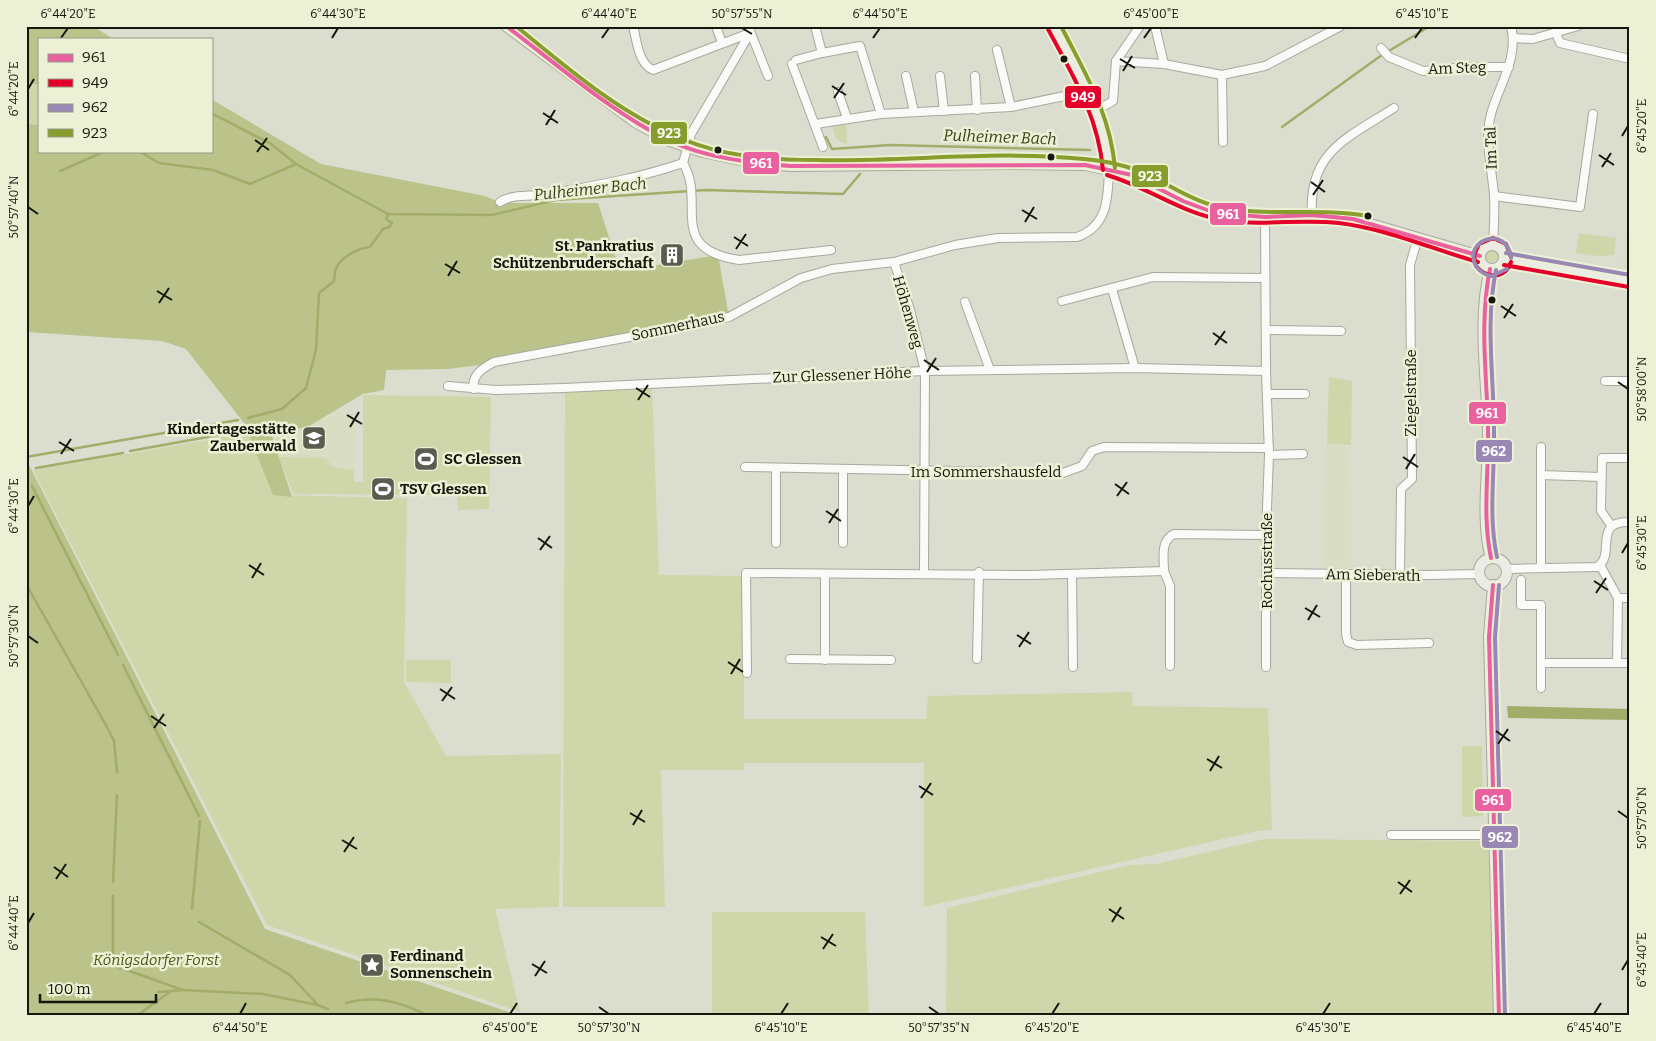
<svg xmlns="http://www.w3.org/2000/svg" width="1656" height="1041" font-family="Bitter,serif">
<rect width="100%" height="100%" fill="#dbdece"/>
<g fill="#d9ddc3">
<path d="M 1630,214 L 1630,270 L 1622,268 Z"/>
<path d="M 339,410 L 341,413 L 355,413 L 354,470 L 332,467 L 325,458 L 279,457 L 272,436 L 309,426 Z"/>
<path d="M 1326,445 L 1345,446 L 1350,458 L 1351,568 L 1323,566 Z"/>
</g>
<g fill="#cfd6a9">
<path d="M 26,82 L 39,85 L 39,125 L 26,124 Z"/>
<path d="M 846,122 L 847,144 C 836,141 833,136 833,125 Z"/>
<path d="M 1579,233 L 1616,238 L 1614,255 L 1599,256 L 1576,253 Z"/>
<circle cx="1492" cy="256" r="6"/>
<path d="M 1329,377 L 1352,381 L 1351,445 L 1327,444 Z"/>
<path d="M 652,386 L 659,575 L 744,576 L 744,719 L 926,719 L 928,696 L 1132,692 L 1133,706 L 1268,708 L 1272,830 L 1258,831 L 924,907 L 924,763 L 744,763 L 743,770 L 661,770 L 665,907 L 563,907 L 565,390 Z"/>
<path d="M 363,395 L 491,397 L 489,509 L 458,510 L 457,495 L 293,494 L 279,457 L 326,458 L 332,467 L 354,470 L 354,482 L 363,482 Z"/>
<path d="M 248,433 L 273,495 L 407,498 L 404,682 L 446,756 L 561,754 L 559,907 L 495,909 L 520,1012 L 267,925 L 33,470 Z"/>
<path d="M 406,660 L 451,660 L 451,683 L 406,682 Z"/>
<path d="M 1462,746 L 1482,746 L 1483,816 L 1462,817 Z"/>
<path d="M 1265,839 L 1488,841 L 1494,1015 L 946,1015 L 947,908 L 1130,865 L 1156,864 Z"/>
<path d="M 712,912 L 865,912 L 869,1015 L 712,1015 Z"/>
</g>
<g fill="#bbc28a">
<path d="M 26,26 L 93,26 L 113,39 L 39,39 L 39,85 L 26,82 Z"/>
<path d="M 211,99 L 321,164 L 485,196 L 501,203 L 598,203 L 620,271 L 718,255 L 729,317 L 483,367 L 479,365 L 448,369 L 386,370 L 384,390 L 363,394 L 309,426 L 272,436 L 292,497 L 273,495 L 244,423 L 186,349 L 162,341 L 26,332 L 26,124 L 39,125 L 39,151 L 211,151 Z"/>
<path d="M 26,465 L 29,465 L 265,929 L 517,1015 L 26,1015 Z"/>
</g>
<path fill="#a3ac68" d="M 1507,706 L 1630,709 L 1630,720 L 1508,718 Z"/>
<g fill="none" stroke-linecap="round" stroke-linejoin="round">
<g stroke="#a3ac68" stroke-width="2.5">
<path d="M 211,113 L 271,144 L 296,164 L 388,214 L 492,215 L 555,200 L 706,190 L 843,194 L 860,174"/>
<path d="M 1282,127 L 1379,57 L 1430,26"/>
<path d="M 826,137 L 832,149 L 890,145 L 1090,150"/>
<path d="M 139,151 L 159,163 L 213,170 L 250,184 L 296,164"/>
<path d="M 60,171 L 106,151"/>
<path d="M 248,418 L 282,409 L 306,388 L 316,350 L 319,293 L 334,281 C 335,277 334,273 336,269 C 340,257 359,248 370,247 L 383,229 L 389,227 L 392,223 L 386,219 L 388,214"/>
<path d="M 130,451 L 246,430"/>
<path d="M 26,457 L 238,420"/>
<path d="M 36,468 L 123,453"/>
<path d="M 32,486 L 118,655"/>
<path d="M 26,584 L 107,727 L 114,741 L 117,772"/>
<path d="M 123,665 L 199,816"/>
<path d="M 113,882 L 117,795"/>
<path d="M 113,896 L 113,959 L 118,967 L 183,990 L 263,994 L 318,1005"/>
<path d="M 192,909 L 200,821"/>
<path d="M 199,922 L 290,975 L 318,1005 L 328,1009"/>
<path d="M 158,992 L 182,990"/>
<path d="M 346,1003 C 376,995 398,1001 427,1015"/>
<path d="M 138,1015 L 171,991"/>
<path d="M 449,1015 L 456,1015"/>
</g>
<defs>
<g id="minor">
<path d="M 633,26 C 637,41 638,63 653,70 L 750,33"/>
<path d="M 716,26 L 722,43"/>
<path d="M 748,26 L 768,76"/>
<path d="M 815,26 L 822,53 L 860,46 L 881,114"/>
<path d="M 1155,26 L 1164,64"/>
<path d="M 750,33 L 691,134 L 683,163 C 707,202 665,249 739,260 L 831,250"/>
<path d="M 1556,33 L 1560,43 L 1630,59"/>
<path d="M 1514,38 L 1533,39 L 1578,26"/>
<path d="M 1381,48 L 1389,57 L 1423,71 L 1465,67 L 1509,67"/>
<path d="M 997,50 L 1011,107"/>
<path d="M 796,60 L 822,53"/>
<path d="M 1116,61 L 1140,26"/>
<path d="M 792,64 L 823,147"/>
<path d="M 1222,75 L 1223,142"/>
<path d="M 906,76 L 914,112"/>
<path d="M 940,76 L 944,111"/>
<path d="M 975,76 L 977,110"/>
<path d="M 838,92 L 847,118"/>
<path d="M 1097,110 L 1113,101 L 1116,61 L 1164,64 L 1222,75 L 1265,66 L 1341,26"/>
<path d="M 816,124 L 881,114 L 1011,107 L 1089,91"/>
<path d="M 1494,196 L 1580,207 L 1593,114"/>
<path d="M 500,202 C 515,193 531,197 548,194 C 593,186 639,178 683,163"/>
<path d="M 1312,215 C 1308,152 1347,138 1394,108"/>
<path d="M 1265,217 L 1266,371 L 1269,455 L 1266,535 L 1266,667"/>
<path d="M 1493,245 C 1494,228 1495,211 1494,195 C 1492,168 1484,140 1491,114 C 1499,85 1519,58 1511,26"/>
<path d="M 894,262 L 910,310 L 925,371 L 924,573"/>
<path d="M 1112,289 L 1135,368"/>
<path d="M 1062,301 L 1153,277 L 1265,278"/>
<path d="M 965,302 L 990,370"/>
<path d="M 1267,330 L 1341,331"/>
<path d="M 1605,381 L 1630,381"/>
<path d="M 448,386 L 496,390 L 563,388 L 925,371 L 1135,368 L 1266,371"/>
<path d="M 474,389 C 471,375 483,368 494,362 L 700,324 L 729,317 L 801,278 L 832,269 L 894,262 L 955,245 L 998,238 L 1077,237 C 1108,226 1108,198 1109,169"/>
<path d="M 1267,394 L 1305,394"/>
<path d="M 1269,455 L 1303,454"/>
<path d="M 745,467 L 1063,473 L 1082,466 L 1092,451 L 1104,447 L 1269,448"/>
<path d="M 776,469 L 776,543"/>
<path d="M 843,471 L 843,543"/>
<path d="M 1541,475 L 1601,477"/>
<path d="M 1611,525 L 1601,511 L 1602,458 L 1630,458"/>
<path d="M 1600,565 L 1618,598"/>
<path d="M 1541,567 L 1541,447"/>
<path d="M 1507,569 L 1597,567 C 1617,555 1591,521 1630,522"/>
<path d="M 1164,571 L 1170,586 L 1170,666"/>
<path d="M 1267,573 L 1429,575 L 1479,574"/>
<path d="M 825,574 L 825,660"/>
<path d="M 1072,574 L 1073,667"/>
<path d="M 1346,574 L 1346,634 L 1348,642 L 1357,645 L 1429,643"/>
<path d="M 1400,574 L 1401,489 L 1412,479 L 1410,265 L 1418,237"/>
<path d="M 1521,580 L 1521,605 L 1541,605 L 1541,663 L 1630,663"/>
<path d="M 790,659 L 891,660"/>
<path d="M 977,659 L 979,572"/>
<path d="M 1617,663 L 1618,598 L 1630,598"/>
<path d="M 747,673 L 746,573 L 1031,575 L 1164,571 C 1164,558 1160,541 1174,534 L 1266,535"/>
<path d="M 1541,688 L 1541,663"/>
<path d="M 1391,835 L 1492,835"/>
</g>
<g id="secondary">
<path d="M 506,26 L 635,122 L 670,141 L 703,152 L 754,163 L 791,166 L 1009,164 L 1085,165 L 1132,175 L 1183,201 L 1215,213 L 1265,217 L 1312,215 L 1353,219 L 1480,256"/>
<path d="M 1054,26 L 1097,110 L 1107,147 L 1109,169"/>
<circle cx="1492" cy="257" r="12"/>
<path d="M 1505,259 L 1630,281"/>
<path d="M 1490,269 C 1477,320 1487,377 1488,429 C 1489,469 1480,519 1491,558"/>
<circle cx="1493" cy="572" r="14"/>
<path d="M 1493,585 L 1489,637 L 1499,1015"/>
</g>
</defs>
<use href="#minor" stroke="#a6a99c" stroke-width="10"/>
<use href="#secondary" stroke="#a6a99c" stroke-width="12"/>
<use href="#minor" stroke="#fafaf8" stroke-width="8"/>
<use href="#secondary" stroke="#ebece6" stroke-width="10"/>
<defs>
<g id="bus-1">
<path d="M 506,26 C 557,64 612,113 668,140 C 705,158 751,163 791,166 L 1085,165 L 1132,175 L 1183,201 L 1215,213 L 1265,217 L 1312,215 L 1353,219 L 1480,256"/>
<path d="M 1490,269 C 1479,323 1487,375 1488,429 C 1489,472 1482,515 1491,558"/>
<path d="M 1493,585 L 1489,637 L 1499,1015"/>
</g>
<g id="bus-2">
<path d="M 1048,29 C 1073,76 1098,115 1103,170"/>
<path d="M 1107,175 C 1144,186 1176,209 1213,218 C 1255,228 1297,218 1339,223 C 1387,229 1432,249 1478,262"/>
<path d="M 1511,262 C 1505,279 1487,279 1476,266 L 1474,255 L 1479,244 L 1493,238 L 1506,244 L 1511,257"/>
<path d="M 1504,265 L 1629,287"/>
</g>
<g id="bus-3">
<path d="M 1506,253 L 1630,275"/>
<path d="M 1507,269 L 1492,276 C 1485,275 1480,272 1476,266 C 1462,240 1507,224 1511,258"/>
<path d="M 1496,270 C 1485,324 1494,376 1494,431 C 1495,473 1488,515 1497,557"/>
<path d="M 1499,585 L 1495,637 L 1505,1015"/>
</g>
<g id="bus-4">
<path d="M 516,26 C 567,68 619,113 680,138 C 723,157 772,160 817,160 C 906,162 996,150 1084,159 C 1105,161 1127,165 1145,174 C 1169,184 1190,200 1215,206 C 1265,218 1318,207 1368,216"/>
<path d="M 1061,26 C 1086,75 1110,113 1115,168"/>
</g>
</defs>
<use href="#bus-1" stroke="#ecf1d5" stroke-width="8"/>
<use href="#bus-2" stroke="#ecf1d5" stroke-width="8"/>
<use href="#bus-3" stroke="#ecf1d5" stroke-width="8"/>
<use href="#bus-4" stroke="#ecf1d5" stroke-width="8"/>
<use href="#bus-1" stroke="#e9619e" stroke-width="4"/>
<use href="#bus-2" stroke="#e4002b" stroke-width="4"/>
<use href="#bus-3" stroke="#9888b3" stroke-width="4"/>
<use href="#bus-4" stroke="#889e2c" stroke-width="4"/>
</g>
<path fill="none" stroke="#15160c" stroke-width="2" d="M 742,28 L 752,34M 61,38 L 68,28M 332,38 L 338,28M 602,38 L 609,28M 873,38 L 880,28M 1144,38 L 1151,28M 1415,38 L 1422,28M 1120,59 L 1135,68M 1123,71 L 1132,56M 832,86 L 846,95M 28,89 L 34,79M 834,98 L 844,83M 543,113 L 558,123M 546,125 L 555,110M 1622,136 L 1628,126M 255,140 L 269,150M 257,152 L 267,138M 1599,155 L 1614,165M 1602,167 L 1611,153M 1311,182 L 1325,192M 1313,195 L 1323,180M 28,207 L 38,214M 1022,210 L 1037,219M 1025,222 L 1034,207M 734,237 L 748,246M 736,249 L 746,234M 445,264 L 460,273M 448,276 L 457,261M 157,291 L 172,300M 159,303 L 169,288M 1501,306 L 1516,316M 1504,318 L 1513,304M 1213,333 L 1227,343M 1215,345 L 1225,331M 924,360 L 939,370M 927,372 L 936,358M 1618,382 L 1628,389M 636,388 L 650,397M 638,400 L 648,385M 347,415 L 362,424M 350,427 L 359,412M 59,442 L 74,451M 61,454 L 71,439M 1403,457 L 1418,467M 1406,469 L 1415,454M 1115,484 L 1129,494M 1117,496 L 1127,482M 28,506 L 34,496M 826,511 L 841,521M 829,523 L 838,509M 538,538 L 552,548M 540,550 L 550,536M 1622,553 L 1628,543M 249,565 L 264,575M 252,578 L 261,563M 1594,581 L 1608,590M 1596,593 L 1606,578M 1305,608 L 1320,617M 1308,620 L 1317,605M 1017,635 L 1031,644M 28,636 L 38,643M 1019,647 L 1029,632M 728,662 L 743,672M 731,674 L 740,659M 440,689 L 455,699M 442,701 L 452,687M 151,716 L 166,726M 154,728 L 164,714M 1496,731 L 1510,741M 1498,744 L 1508,729M 1207,759 L 1222,768M 1210,771 L 1219,756M 919,786 L 933,795M 921,798 L 931,783M 1618,811 L 1628,818M 630,813 L 645,822M 633,825 L 642,810M 342,840 L 357,849M 344,852 L 354,837M 54,867 L 68,877M 56,879 L 66,864M 1398,882 L 1412,892M 1400,894 L 1410,880M 1109,909 L 1124,919M 1112,922 L 1121,907M 28,923 L 34,913M 821,937 L 836,946M 823,949 L 833,934M 532,964 L 547,973M 1622,970 L 1628,960M 535,976 L 545,961M 599,1007 L 609,1014M 929,1007 L 939,1014M 240,1014 L 246,1003M 510,1014 L 517,1003M 781,1014 L 788,1003M 1052,1014 L 1059,1003M 1323,1014 L 1330,1003M 1594,1014 L 1601,1003"/>
<defs>
<symbol id="building-square" viewBox="-11 -11 22 22"><rect x="-9" y="-9" width="18" height="18" rx="4" fill="#5a5c50" stroke="#ecf1d5"/><path d="M-4-6H4V6H1V3H-1V6H-4ZM-2.5-4.3h1.7v1.8h-1.7ZM.8-4.3h1.7v1.8H.8ZM-2.5-1h1.7V.8h-1.7ZM.8-1h1.7V.8H.8Z" fill="#fff"/></symbol>
<symbol id="school-square" viewBox="-11 -11 22 22"><rect x="-9" y="-9" width="18" height="18" rx="4" fill="#5a5c50" stroke="#ecf1d5"/><path d="M0-5L7-2L0 1L-7-2ZM-4 1L0 2.5L4 1V4Q0 6-4 4Z" fill="#fff"/></symbol>
<symbol id="stadium-square" viewBox="-11 -11 22 22"><rect x="-9" y="-9" width="18" height="18" rx="4" fill="#5a5c50" stroke="#ecf1d5"/><path d="M0-5a6.5 5 0 1 0 0 10a6.5 5 0 1 0 0-10ZM-3.5-1.8h7v3.6h-7Z" fill="#fff"/></symbol>
<symbol id="sight-square" viewBox="-11 -11 22 22"><rect x="-9" y="-9" width="18" height="18" rx="4" fill="#5a5c50" stroke="#ecf1d5"/><path d="M0-6L1.8-2.2L6-1.7L2.9 1.2L3.7 5.4L0 3.3L-3.7 5.4L-2.9 1.2L-6-1.7L-1.8-2.2Z" fill="#fff"/></symbol>
</defs>
<g fill-rule="evenodd">
<use href="#building-square" x="658" y="241" width="28" height="28"/>
<use href="#school-square" x="300" y="424" width="28" height="28"/>
<use href="#stadium-square" x="412" y="445" width="28" height="28"/>
<use href="#stadium-square" x="369" y="475" width="28" height="28"/>
<use href="#sight-square" x="358" y="951" width="28" height="28"/>
</g>
<g fill="#15160c" stroke="#ecf1d5" stroke-width="2">
<circle cx="1064" cy="59" r="4.5"/>
<circle cx="718" cy="150" r="4.5"/>
<circle cx="1051" cy="157" r="4.5"/>
<circle cx="1368" cy="216" r="4.5"/>
<circle cx="1492" cy="300" r="4.5"/>
</g>
<g text-anchor="middle" dominant-baseline="central" stroke-width="5" stroke-linejoin="round" paint-order="stroke">
<g font-size="15" fill="#15160c" stroke="#ecf1d5">
<text transform="translate(1457 68) rotate(-2)">Am Steg</text>
<text transform="translate(1491 148) rotate(-92)">Im Tal</text>
<text transform="translate(908 312) rotate(74)">Höhenweg</text>
<text transform="translate(678 326) rotate(-12)">Sommerhaus</text>
<text transform="translate(842 375) rotate(-2)">Zur Glessener Höhe</text>
<text transform="translate(1411 393) rotate(-90)">Ziegelstraße</text>
<text x="986" y="472">Im Sommershausfeld</text>
<text transform="translate(1267 561) rotate(-90)">Rochusstraße</text>
<text transform="translate(1373 575) rotate(1)">Am Sieberath</text>
</g>
<g font-size="15" font-weight="bold" fill="#15160c" stroke="#ecf1d5" text-anchor="start">
<text x="654" y="246" text-anchor="end">St. Pankratius<tspan x="654" dy="17">Schützenbruderschaft</tspan></text>
<text x="296" y="429" text-anchor="end">Kindertagesstätte<tspan x="296" dy="17">Zauberwald</tspan></text>
<text x="444" y="459">SC Glessen</text>
<text x="400" y="489">TSV Glessen</text>
<text x="390" y="956">Ferdinand<tspan x="390" dy="17">Sonnenschein</tspan></text>
</g>
<g font-size="15" font-style="italic" fill="#4e5513" stroke="#ecf1d5">
<text x="156" y="960">Königsdorfer Forst</text>
</g>
<g font-size="16" font-style="italic" fill="#3a3f19" stroke="#ecf1d5">
<text transform="translate(1000 137) rotate(2)">Pulheimer Bach</text>
<text transform="translate(590 189) rotate(-6)">Pulheimer Bach</text>
</g>
</g>
<g stroke="#ecf1d5" stroke-width="2">
<rect x="1064" y="85" width="38" height="24" rx="5" fill="#e4002b"/>
<rect x="650" y="121" width="38" height="24" rx="5" fill="#889e2c"/>
<rect x="742" y="151" width="38" height="24" rx="5" fill="#e9619e"/>
<rect x="1131" y="164" width="38" height="24" rx="5" fill="#889e2c"/>
<rect x="1209" y="202" width="38" height="24" rx="5" fill="#e9619e"/>
<rect x="1468" y="401" width="39" height="24" rx="5" fill="#e9619e"/>
<rect x="1475" y="439" width="38" height="24" rx="5" fill="#9888b3"/>
<rect x="1474" y="788" width="38" height="24" rx="5" fill="#e9619e"/>
<rect x="1481" y="825" width="38" height="24" rx="5" fill="#9888b3"/>
</g>
<g font-size="14" text-anchor="middle" font-weight="bold" fill="#fff">
<text x="1083" y="102">949</text>
<text x="669" y="138">923</text>
<text x="761" y="168">961</text>
<text x="1150" y="181">923</text>
<text x="1228" y="219">961</text>
<text x="1487" y="418">961</text>
<text x="1494" y="456">962</text>
<text x="1493" y="805">961</text>
<text x="1500" y="842">962</text>
</g>
<rect width="1656" height="1041" fill="none" stroke="#ecf1d5" stroke-width="55"/>
<rect x="38" y="38" width="175" height="115" fill="#ecf1d5" stroke="#969985"/>
<rect x="48" y="54" width="25" height="8" fill="#e9619e" stroke="#969985"/>
<text x="82" y="62" font-size="15" fill="#15160c">961</text>
<rect x="48" y="79" width="25" height="8" fill="#e4002b" stroke="#969985"/>
<text x="82" y="88" font-size="15" fill="#15160c">949</text>
<rect x="48" y="104" width="25" height="8" fill="#9888b3" stroke="#969985"/>
<text x="82" y="112" font-size="15" fill="#15160c">962</text>
<rect x="48" y="129" width="25" height="8" fill="#889e2c" stroke="#969985"/>
<text x="82" y="138" font-size="15" fill="#15160c">923</text>
<path d="M40 994v8h116v-8" fill="none" stroke="#15160c" stroke-width="2.5"/>
<text x="48" y="994" font-size="15" fill="#15160c" stroke="#ecf1d5" stroke-width="4" paint-order="stroke">100 m</text>
<rect x="28" y="28" width="1600" height="986" fill="none" stroke="#15160c" stroke-width="2"/>
<g font-size="12" text-anchor="middle" fill="#15160c">
<text x="68" y="18">6°44'20"E</text>
<text x="338" y="18">6°44'30"E</text>
<text x="609" y="18">6°44'40"E</text>
<text x="742" y="18">50°57'55"N</text>
<text x="880" y="18">6°44'50"E</text>
<text x="1151" y="18">6°45'00"E</text>
<text x="1422" y="18">6°45'10"E</text>
<text transform="translate(14 89) rotate(-90)" y="4">6°44'20"E</text>
<text transform="translate(1642 126) rotate(-90)" y="4">6°45'20"E</text>
<text transform="translate(14 207) rotate(-90)" y="4">50°57'40"N</text>
<text transform="translate(1642 389) rotate(-90)" y="4">50°58'00"N</text>
<text transform="translate(14 506) rotate(-90)" y="4">6°44'30"E</text>
<text transform="translate(1642 543) rotate(-90)" y="4">6°45'30"E</text>
<text transform="translate(14 636) rotate(-90)" y="4">50°57'30"N</text>
<text transform="translate(1642 818) rotate(-90)" y="4">50°57'50"N</text>
<text transform="translate(14 923) rotate(-90)" y="4">6°44'40"E</text>
<text transform="translate(1642 960) rotate(-90)" y="4">6°45'40"E</text>
<text x="240" y="1032">6°44'50"E</text>
<text x="510" y="1032">6°45'00"E</text>
<text x="609" y="1032">50°57'30"N</text>
<text x="781" y="1032">6°45'10"E</text>
<text x="939" y="1032">50°57'35"N</text>
<text x="1052" y="1032">6°45'20"E</text>
<text x="1323" y="1032">6°45'30"E</text>
<text x="1594" y="1032">6°45'40"E</text>
</g>
</svg>
